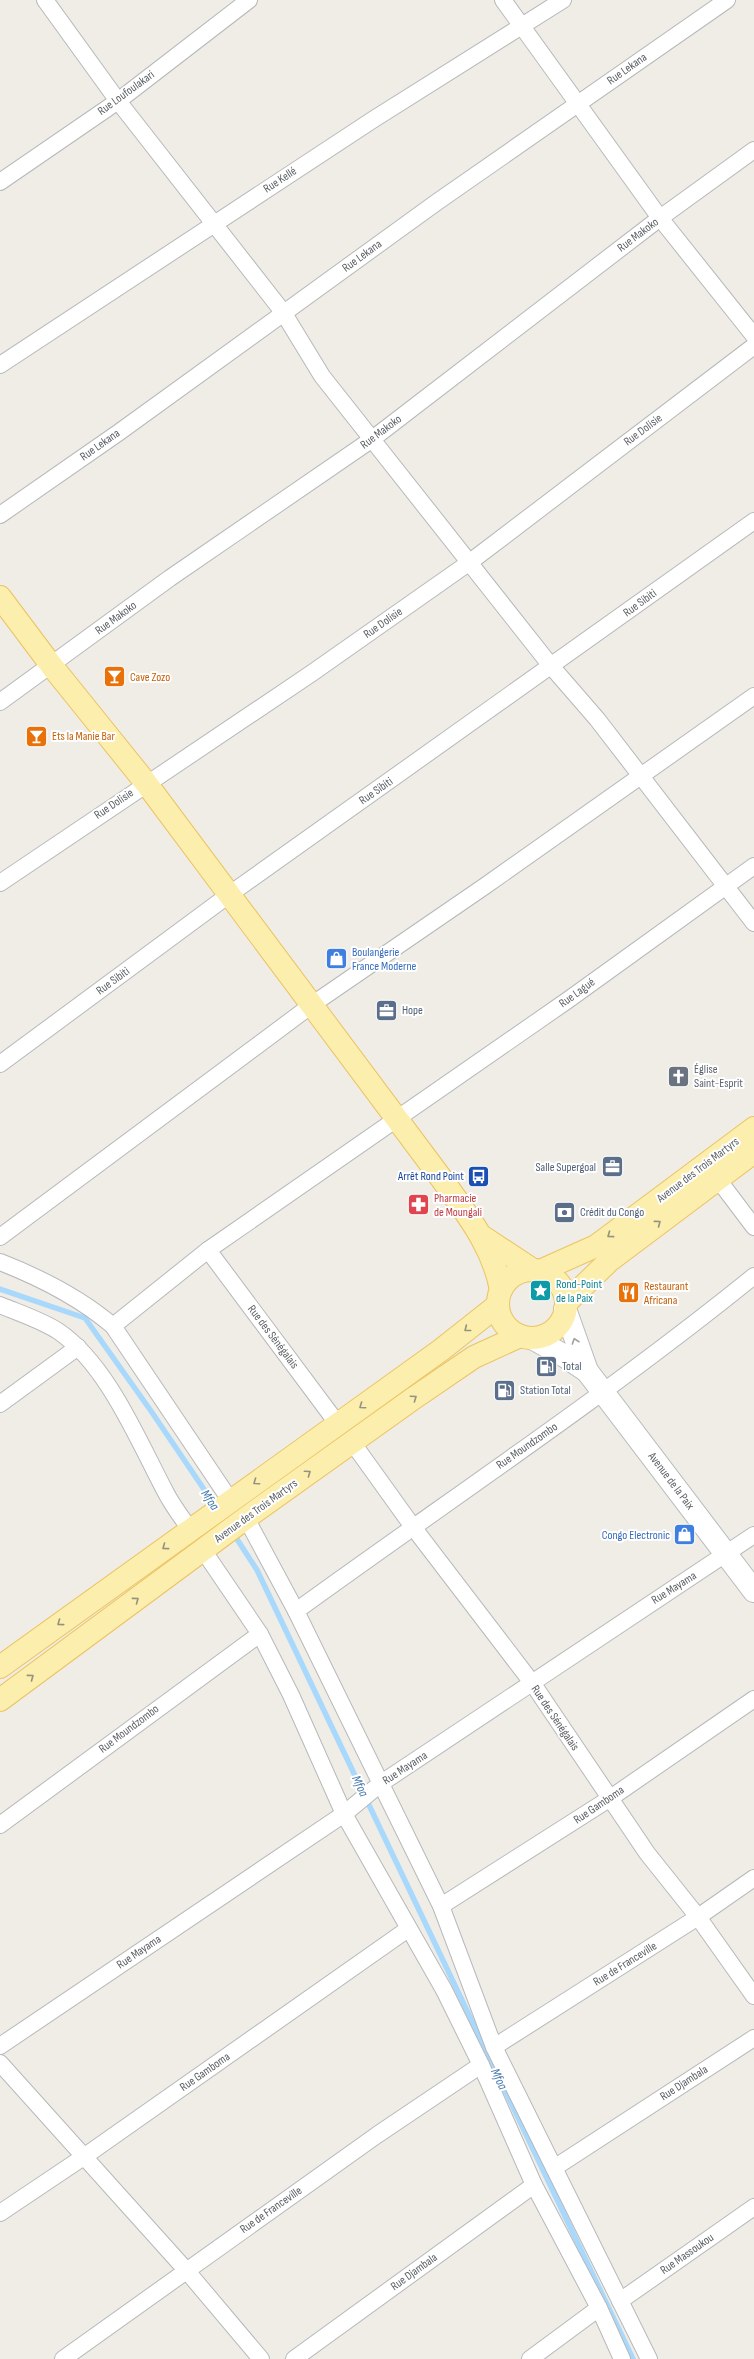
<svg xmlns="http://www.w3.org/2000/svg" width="754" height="2359" font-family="'Sofia Sans Condensed',sans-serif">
<rect width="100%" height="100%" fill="#efede5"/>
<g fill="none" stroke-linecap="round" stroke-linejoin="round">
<g stroke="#a8d9fc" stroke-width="5.5">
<path d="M 0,1289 L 85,1318 L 151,1411 L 216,1507"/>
<path d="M 233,1533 L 257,1570 L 633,2359"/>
</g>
<defs>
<g id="minor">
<path d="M 45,0 L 118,101 L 283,312 L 322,376 L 551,666 L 597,719 L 754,923"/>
<path d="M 503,0 L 660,218 L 754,336"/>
<path d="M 0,182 L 118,101 L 249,0"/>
<path d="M 0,365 L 374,119 L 563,0"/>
<path d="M 0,515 L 118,433 L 437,202 L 727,0"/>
<path d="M 0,702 L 170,578 L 371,440 L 660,218 L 754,150"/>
<path d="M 0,883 L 312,673 L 470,562 L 754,346"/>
<path d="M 0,1064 L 230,894 L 754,521"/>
<path d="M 717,1178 L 754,1227"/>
<path d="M 0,1237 L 313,1004 L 485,886 L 754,696"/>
<path d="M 208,1250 L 337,1423"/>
<path d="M 0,1262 C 41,1278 79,1297 113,1326 L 230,1500"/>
<path d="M 0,1305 C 19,1313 41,1320 58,1331 C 107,1364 138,1440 165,1491 C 172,1505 181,1517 190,1529"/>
<path d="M 113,1326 L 208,1250 L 568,1000 L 754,866"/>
<path d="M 0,1404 L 78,1347"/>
<path d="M 352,1442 L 413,1527 L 533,1684 L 647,1853 L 698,1917 L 754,1996"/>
<path d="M 246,1518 L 296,1611 L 441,1906 L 494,2047 L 649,2359"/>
<path d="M 203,1550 L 260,1634 L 291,1695 L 344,1814 L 444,1990 L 481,2065 L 534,2185 L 599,2308 L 622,2359"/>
<path d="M 296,1611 C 449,1500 607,1395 754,1276"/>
<path d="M 0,1825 L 260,1634"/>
<path d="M 441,1906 L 609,1799 L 754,1699"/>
<path d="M 0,2046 L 344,1814 L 380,1784 L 754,1535"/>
<path d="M 494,2047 L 698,1917 L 754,1878"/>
<path d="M 0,2063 L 186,2270 L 261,2359"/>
<path d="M 554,2168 L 754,2038"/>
<path d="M 0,2213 L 85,2156 L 408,1929"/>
<path d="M 620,2301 L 754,2207"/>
<path d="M 63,2359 L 377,2135 L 481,2065"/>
<path d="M 294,2359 L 534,2185"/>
<path d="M 530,2359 L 599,2308"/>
</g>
<g id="secondary">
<path d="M 565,1309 L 587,1371 L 754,1591"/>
<path d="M 532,1338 L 563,1355 L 587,1371"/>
</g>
<g id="primary">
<path d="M 0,597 L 51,665 L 146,783 L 441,1178 C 466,1213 493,1246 501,1290"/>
<path d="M 483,1237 L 533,1270"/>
<circle cx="532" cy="1304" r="34"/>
<path d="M 540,1271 L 596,1246 L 754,1128"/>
<path d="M 566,1303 L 609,1261 L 754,1152"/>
<path d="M 0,1667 L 441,1350 L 498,1305"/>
<path d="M 0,1700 L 246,1518 L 414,1398 L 474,1357 L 520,1336"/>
</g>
</defs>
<use href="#minor" stroke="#b6b8bb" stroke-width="18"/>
<use href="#secondary" stroke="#b7babe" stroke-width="24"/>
<use href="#primary" stroke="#ecc361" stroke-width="24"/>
<use href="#minor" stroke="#fff" stroke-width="16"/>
<use href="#secondary" stroke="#fff" stroke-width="22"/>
<use href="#primary" stroke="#fceead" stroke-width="22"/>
</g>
<defs><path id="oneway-chevron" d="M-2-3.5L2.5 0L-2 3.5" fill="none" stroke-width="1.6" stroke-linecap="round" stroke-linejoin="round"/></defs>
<g stroke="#95927e">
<use href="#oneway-chevron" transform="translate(658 1223) rotate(-37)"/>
<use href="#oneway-chevron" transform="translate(610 1235) rotate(144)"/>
<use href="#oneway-chevron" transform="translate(467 1329) rotate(142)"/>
<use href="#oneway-chevron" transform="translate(414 1398) rotate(-35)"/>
<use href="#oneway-chevron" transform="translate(362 1406) rotate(145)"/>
<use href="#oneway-chevron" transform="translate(308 1473) rotate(-35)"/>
<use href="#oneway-chevron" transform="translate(256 1482) rotate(145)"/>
<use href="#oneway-chevron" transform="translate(165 1547) rotate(144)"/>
<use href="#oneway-chevron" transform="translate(136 1600) rotate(-36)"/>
<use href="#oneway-chevron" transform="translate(60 1623) rotate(144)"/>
<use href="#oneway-chevron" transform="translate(31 1677) rotate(-37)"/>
</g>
<use stroke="#9ea0a3" href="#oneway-chevron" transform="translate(575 1341) rotate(-109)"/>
<defs>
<symbol id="bar-square" viewBox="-11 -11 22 22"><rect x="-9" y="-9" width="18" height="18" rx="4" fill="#e8710a" stroke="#fff"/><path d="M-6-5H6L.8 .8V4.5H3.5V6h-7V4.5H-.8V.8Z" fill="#fff"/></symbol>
<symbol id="shop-square" viewBox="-11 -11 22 22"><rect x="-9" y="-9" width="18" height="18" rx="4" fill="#3f7fe0" stroke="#fff"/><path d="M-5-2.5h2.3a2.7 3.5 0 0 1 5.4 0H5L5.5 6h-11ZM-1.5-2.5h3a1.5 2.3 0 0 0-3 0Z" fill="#fff"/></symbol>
<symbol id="office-square" viewBox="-11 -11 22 22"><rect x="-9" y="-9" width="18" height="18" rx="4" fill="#5c6f8a" stroke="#fff"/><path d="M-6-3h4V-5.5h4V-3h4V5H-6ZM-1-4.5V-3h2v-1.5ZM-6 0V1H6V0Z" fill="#fff"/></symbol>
<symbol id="church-square" viewBox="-11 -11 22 22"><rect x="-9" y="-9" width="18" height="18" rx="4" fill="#6b7280" stroke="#fff"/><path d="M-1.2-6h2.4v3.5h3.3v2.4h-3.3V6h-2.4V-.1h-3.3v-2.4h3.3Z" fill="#fff"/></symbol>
<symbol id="bus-square" viewBox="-11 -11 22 22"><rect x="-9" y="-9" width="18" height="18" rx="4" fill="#1a4fb4" stroke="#fff"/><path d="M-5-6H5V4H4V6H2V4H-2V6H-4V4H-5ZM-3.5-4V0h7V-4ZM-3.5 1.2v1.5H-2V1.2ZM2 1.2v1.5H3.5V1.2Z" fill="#fff"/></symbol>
<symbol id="pharmacy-square" viewBox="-11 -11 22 22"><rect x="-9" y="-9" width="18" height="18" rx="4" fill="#e0444e" stroke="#fff"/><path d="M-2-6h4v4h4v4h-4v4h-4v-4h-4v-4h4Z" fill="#fff"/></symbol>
<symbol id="bank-square" viewBox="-11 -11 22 22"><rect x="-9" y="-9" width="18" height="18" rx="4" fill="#5c6f8a" stroke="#fff"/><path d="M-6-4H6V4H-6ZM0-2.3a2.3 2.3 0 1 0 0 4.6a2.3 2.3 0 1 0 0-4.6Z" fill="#fff"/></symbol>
<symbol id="sight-square" viewBox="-11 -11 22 22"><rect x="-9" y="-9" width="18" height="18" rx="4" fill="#0f9aa8" stroke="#fff"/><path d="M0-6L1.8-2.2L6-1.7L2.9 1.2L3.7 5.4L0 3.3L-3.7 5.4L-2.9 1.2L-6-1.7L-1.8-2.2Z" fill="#fff"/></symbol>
<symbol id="restaurant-square" viewBox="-11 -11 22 22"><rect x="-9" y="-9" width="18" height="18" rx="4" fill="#e8710a" stroke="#fff"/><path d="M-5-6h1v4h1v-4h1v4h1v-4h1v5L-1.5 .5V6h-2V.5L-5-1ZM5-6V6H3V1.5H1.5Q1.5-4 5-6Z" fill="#fff"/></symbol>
<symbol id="fuel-square" viewBox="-11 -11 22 22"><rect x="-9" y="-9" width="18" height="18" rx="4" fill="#5c6f8a" stroke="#fff"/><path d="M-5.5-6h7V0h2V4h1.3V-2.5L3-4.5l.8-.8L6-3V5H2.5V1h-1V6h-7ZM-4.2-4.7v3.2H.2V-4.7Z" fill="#fff"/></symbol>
</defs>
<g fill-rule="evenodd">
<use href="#bar-square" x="102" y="664" width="25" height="25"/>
<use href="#bar-square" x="24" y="724" width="25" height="25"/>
<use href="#shop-square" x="324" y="946" width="25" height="25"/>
<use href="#office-square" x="374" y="998" width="25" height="25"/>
<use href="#church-square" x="666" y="1064" width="25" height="25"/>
<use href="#office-square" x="600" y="1154" width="25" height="25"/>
<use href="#bus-square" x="466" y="1164" width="25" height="25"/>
<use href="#pharmacy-square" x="406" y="1192" width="25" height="25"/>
<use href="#bank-square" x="552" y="1200" width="25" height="25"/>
<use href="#sight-square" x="528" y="1278" width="25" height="25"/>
<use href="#restaurant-square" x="616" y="1280" width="25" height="25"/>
<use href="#fuel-square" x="534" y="1354" width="25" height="25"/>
<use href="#fuel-square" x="492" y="1378" width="25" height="25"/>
<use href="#shop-square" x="672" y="1522" width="25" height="25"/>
</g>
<g text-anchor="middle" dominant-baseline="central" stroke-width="4" stroke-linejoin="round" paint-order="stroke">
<g font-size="12" fill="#5d6165" stroke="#fff">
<text transform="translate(627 69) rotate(-35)">Rue Lekana</text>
<text transform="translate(126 93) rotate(-36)">Rue Loufoulakari</text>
<text transform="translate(280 180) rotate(-33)">Rue Kellé</text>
<text transform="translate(638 235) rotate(-37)">Rue Makoko</text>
<text transform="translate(362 256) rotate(-36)">Rue Lekana</text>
<text transform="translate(643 430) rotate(-37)">Rue Dolisie</text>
<text transform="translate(381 432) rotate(-37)">Rue Makoko</text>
<text transform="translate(100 445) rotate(-35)">Rue Lekana</text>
<text transform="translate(640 603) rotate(-36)">Rue Sibiti</text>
<text transform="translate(116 618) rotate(-36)">Rue Makoko</text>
<text transform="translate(383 623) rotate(-35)">Rue Dolisie</text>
<text transform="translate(376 791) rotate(-35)">Rue Sibiti</text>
<text transform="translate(114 804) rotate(-34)">Rue Dolisie</text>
<text transform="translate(113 981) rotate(-36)">Rue Sibiti</text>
<text transform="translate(577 993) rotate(-36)">Rue Lagué</text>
<text transform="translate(698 1170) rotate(-37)">Avenue des Trois Martyrs</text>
<text transform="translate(273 1337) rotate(53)">Rue des Sénégalais</text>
<text transform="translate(527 1446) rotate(-35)">Rue Moundzombo</text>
<text transform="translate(671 1481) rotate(53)">Avenue de la Paix</text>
<text transform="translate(256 1511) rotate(-36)">Avenue des Trois Martyrs</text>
<text transform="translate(674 1588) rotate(-32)">Rue Mayama</text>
<text transform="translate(555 1718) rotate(56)">Rue des Sénégalais</text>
<text transform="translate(129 1729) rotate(-37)">Rue Moundzombo</text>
<text transform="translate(405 1768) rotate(-33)">Rue Mayama</text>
<text transform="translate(599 1805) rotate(-34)">Rue Gamboma</text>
<text transform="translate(139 1952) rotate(-34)">Rue Mayama</text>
<text transform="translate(625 1964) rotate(-32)">Rue de Franceville</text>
<text transform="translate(205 2072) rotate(-35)">Rue Gamboma</text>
<text transform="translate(684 2083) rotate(-33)">Rue Djambala</text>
<text transform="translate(271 2210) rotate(-35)">Rue de Franceville</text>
<text transform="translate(687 2254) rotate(-35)">Rue Massoukou</text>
<text transform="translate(414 2272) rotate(-36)">Rue Djambala</text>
</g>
<g font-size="12" fill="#c56008" stroke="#fff" text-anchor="start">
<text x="130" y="677">Cave Zozo</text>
<text x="52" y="736">Ets la Manie Bar</text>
<text x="644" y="1286">Restaurant<tspan x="644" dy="14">Africana</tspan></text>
</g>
<g font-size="12" fill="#366cbe" stroke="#fff" text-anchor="start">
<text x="352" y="952">Boulangerie<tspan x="352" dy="14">France Moderne</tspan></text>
<text x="670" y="1535" text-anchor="end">Congo Electronic</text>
</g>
<g font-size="12" fill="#4e5e75" stroke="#fff" text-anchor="start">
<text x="402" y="1010">Hope</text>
<text x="596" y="1167" text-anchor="end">Salle Supergoal</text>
<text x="580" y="1212">Crédit du Congo</text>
<text x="562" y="1366">Total</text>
<text x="520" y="1390">Station Total</text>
</g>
<g font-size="12" fill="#5b616d" stroke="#fff" text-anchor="start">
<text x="694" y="1069">Église<tspan x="694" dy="14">Saint-Esprit</tspan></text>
</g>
<g font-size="12" fill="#164399" stroke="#fff" text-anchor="end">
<text x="464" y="1176">Arrêt Rond Point</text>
</g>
<g font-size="12" fill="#be3a42" stroke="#fff" text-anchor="start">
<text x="434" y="1198">Pharmacie<tspan x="434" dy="14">de Moungali</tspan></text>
</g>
<g font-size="12" fill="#0d838f" stroke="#fff" text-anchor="start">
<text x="556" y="1284">Rond-Point<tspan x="556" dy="14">de la Paix</tspan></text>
</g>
<g font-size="13" font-style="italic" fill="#4579ae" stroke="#fff">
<text transform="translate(210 1500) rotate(56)">Mfoa</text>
<text transform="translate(360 1786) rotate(65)">Mfoa</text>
<text transform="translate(499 2079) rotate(65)">Mfoa</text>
</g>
</g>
</svg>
